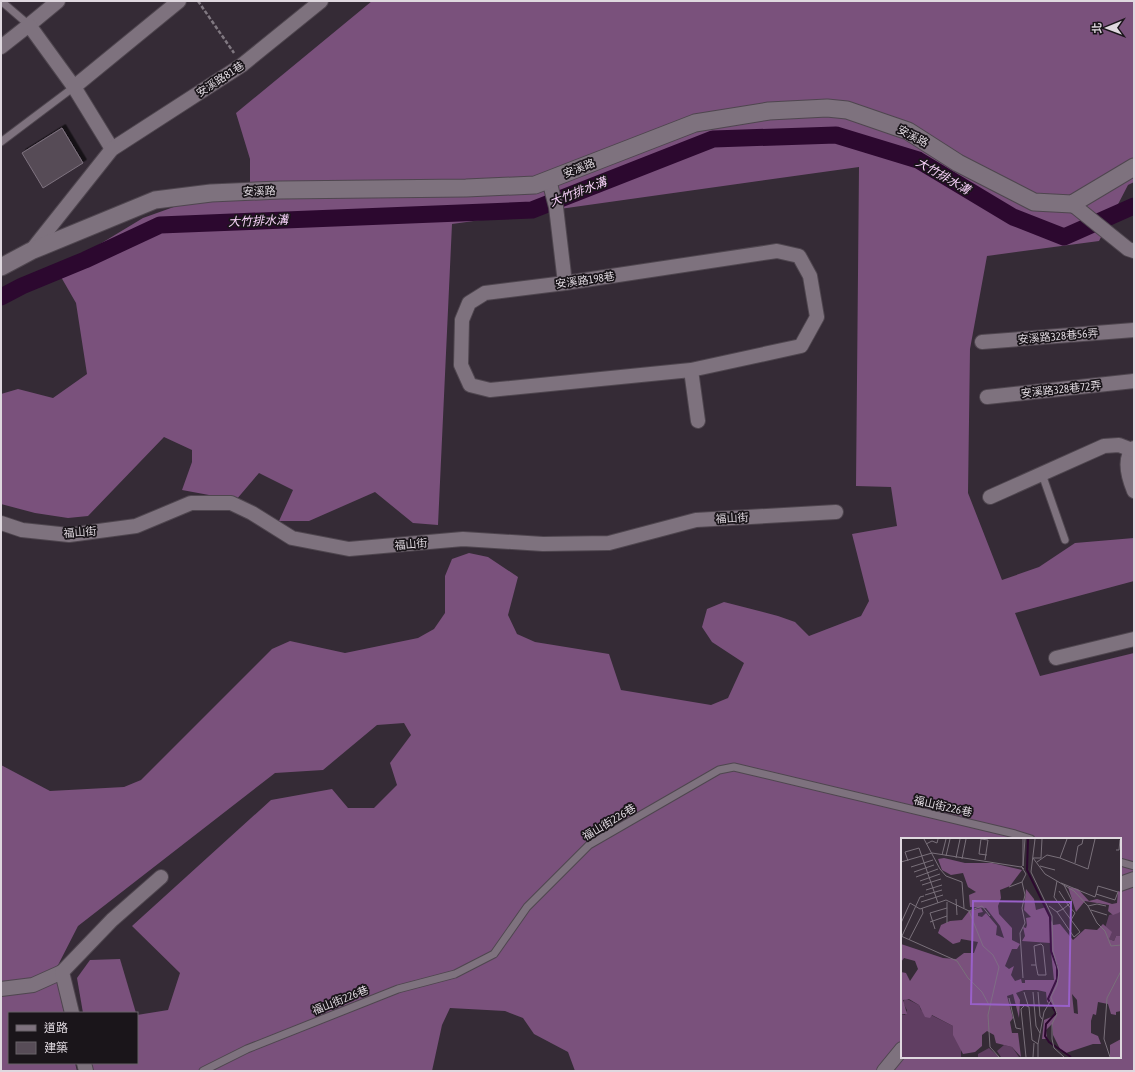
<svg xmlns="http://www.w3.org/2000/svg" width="1135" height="1072" font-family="'Asap Condensed','Noto Sans TC',sans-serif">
<defs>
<filter id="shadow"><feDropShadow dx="3.5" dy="-3.5" stdDeviation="0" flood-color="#0009"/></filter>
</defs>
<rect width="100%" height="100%" fill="#352b36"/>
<g fill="#7a517c" fill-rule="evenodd">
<path d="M 372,1 L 1134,1 L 1134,182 L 1128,185 L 1099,241 L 987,256 L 970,349 L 968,493 L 1002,580 L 1039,567 L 1075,543 L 1134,538 L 1134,581 L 1015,613 L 1040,676 L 1134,653 L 1134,1071 L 575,1071 L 568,1052 L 534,1034 L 523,1018 L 505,1011 L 450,1008 L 442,1025 L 432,1071 L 93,1071 L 91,1063 L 137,1063 L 137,1015 L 168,1010 L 180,973 L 132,926 L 271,800 L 332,789 L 348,808 L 374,808 L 397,785 L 390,763 L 411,735 L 404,723 L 377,725 L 323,770 L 275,773 L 78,926 L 55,971 L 64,1013 L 9,1013 L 9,1063 L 75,1063 L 77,1071 L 1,1071 L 1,765 L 50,791 L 124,787 L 141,780 L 272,649 L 290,641 L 345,653 L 418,638 L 434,629 L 445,613 L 445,576 L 452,559 L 469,553 L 488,557 L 518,577 L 508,615 L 517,634 L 535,642 L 609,654 L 621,690 L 711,705 L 728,698 L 744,663 L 712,642 L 702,627 L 707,609 L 724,602 L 778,616 L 795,622 L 809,636 L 861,616 L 869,601 L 852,534 L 897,526 L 891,487 L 856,486 L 859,167 L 452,224 L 438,525 L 413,523 L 375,492 L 309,521 L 279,521 L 293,490 L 259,473 L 236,500 L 182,490 L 192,462 L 192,450 L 164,437 L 88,516 L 68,518 L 35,513 L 1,504 L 1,394 L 18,389 L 53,398 L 87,374 L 76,303 L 57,270 L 143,218 L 196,199 L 250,189 L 250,159 L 236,113 ZM 902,839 L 1120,839 L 1120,1057 L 902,1057 Z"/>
<path d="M 120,959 L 136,1013 L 83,1013 L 77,978 L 90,960 Z"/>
</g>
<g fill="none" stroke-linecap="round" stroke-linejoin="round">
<path stroke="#2c082f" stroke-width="17" d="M 1,297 L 22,286 L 85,260 L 160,225 L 532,210 L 713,139 L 836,135 L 918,160 L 1013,217 L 1064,237 L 1134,206"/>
</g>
<path fill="#574c57" stroke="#7e727f" filter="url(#shadow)" d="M 62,128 L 83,163 L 43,188 L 22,153 Z"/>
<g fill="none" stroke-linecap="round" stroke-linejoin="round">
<defs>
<g id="service">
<path d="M 1,1 L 29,25"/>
<path d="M 1,142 L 74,87"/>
<path d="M 1042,474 L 1065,540"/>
<path d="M 1120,862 L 1134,866"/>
<path d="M 203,1071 L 247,1049 L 398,989 L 455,974 L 494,954 L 527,907 L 589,845 L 719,770 L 734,767 L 1015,834 L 1031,839"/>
</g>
<g id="minor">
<path d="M 29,25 L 58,1"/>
<path d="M 1,47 L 29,25 L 74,87"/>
<path d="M 112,149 L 74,87 L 179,1"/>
<path d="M 549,180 L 556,207 L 565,283"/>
<path d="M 1072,204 L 1128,249 L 1134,251"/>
<path d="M 31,251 L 112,149 L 242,65 L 321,1"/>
<path d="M 982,342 L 1134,330"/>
<path d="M 691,370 L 490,390 L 470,385 L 461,365 L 462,320 L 469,303 L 485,293 L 565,283 L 777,251 L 799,256 L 810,276 L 817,317 L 801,346 L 691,370 L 698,421"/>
<path d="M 987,397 L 1134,381"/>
<path d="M 1134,448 C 1122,459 1129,479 1134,491"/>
<path d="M 990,497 L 1104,446 L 1119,445 L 1132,450"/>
<path d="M 1,523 L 22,530 L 69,535 L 136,526 L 191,503 L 231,503 L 252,513 L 292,538 L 349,549 L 463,539 L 543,544 L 609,543 L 696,520 L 836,512"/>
<path d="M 1056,658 L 1134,639"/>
<path d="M 1120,884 L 1134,879"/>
<path d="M 1,989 L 33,985 L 62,972"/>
<path d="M 72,1013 L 62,972 L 112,920 L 161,877"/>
<path d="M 84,1063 L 86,1071"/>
<path d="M 884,1071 L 902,1049"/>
</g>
<path id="tertiary" d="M 1,267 L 31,251 L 155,200 L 211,193 L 280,190 L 466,188 L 535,185 L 695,123 L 769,111 L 827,108 L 847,110 L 908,131 L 958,163 L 1034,202 L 1072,204 L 1134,167"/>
</defs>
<use href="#service" stroke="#4f464f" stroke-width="9"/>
<use href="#minor" stroke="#4f464f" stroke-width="16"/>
<use href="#tertiary" stroke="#4f464f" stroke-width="19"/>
<path stroke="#807881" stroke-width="2.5" stroke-dasharray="4 2" stroke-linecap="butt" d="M 198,1 L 234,53"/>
<use href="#service" stroke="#7e727e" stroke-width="7"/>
<use href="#minor" stroke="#7e727e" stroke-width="14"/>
<use href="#tertiary" stroke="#7e727e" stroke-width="17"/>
</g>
<g text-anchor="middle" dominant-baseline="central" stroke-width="3.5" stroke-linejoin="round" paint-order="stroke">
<g font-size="11" fill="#dfd8df" stroke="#1a151a">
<text transform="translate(220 79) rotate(-33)">安溪路81巷</text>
<text transform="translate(913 136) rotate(28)">安溪路</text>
<text transform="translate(579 168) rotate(-21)">安溪路</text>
<text transform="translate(259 191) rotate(-2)">安溪路</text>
<text transform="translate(585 280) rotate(-8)">安溪路198巷</text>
<text transform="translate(1058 336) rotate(-5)">安溪路328巷56弄</text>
<text transform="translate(1061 389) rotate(-6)">安溪路328巷72弄</text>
<text transform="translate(732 518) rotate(-3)">福山街</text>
<text transform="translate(80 532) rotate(-4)">福山街</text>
<text transform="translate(411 544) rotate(-5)">福山街</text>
<text transform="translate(943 806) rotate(13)">福山街226巷</text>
<text transform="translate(609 822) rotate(-31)">福山街226巷</text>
<text transform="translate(340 1000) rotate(-22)">福山街226巷</text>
</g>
<g font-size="12" font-style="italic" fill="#f7d1f9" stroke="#1a151a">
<text transform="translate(943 176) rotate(30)">大竹排水溝</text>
<text transform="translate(578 192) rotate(-21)">大竹排水溝</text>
<text transform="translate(258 221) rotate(-2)">大竹排水溝</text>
</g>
</g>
<g transform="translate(901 838)">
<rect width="220" height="220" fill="#352b36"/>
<path d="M 220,74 L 220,98 L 215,98 L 213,103 L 208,101 L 204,90 L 208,77 ZM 4,160 L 18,167 L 20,172 L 52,188 L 52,195 L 60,208 L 60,219 L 0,219 L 0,176 L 4,177 L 6,172 L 2,165 ZM 103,207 L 111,209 L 118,219 L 100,219 L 96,213 ZM 88,210 L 98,219 L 77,219 L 77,216 Z" fill="#603e62"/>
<path d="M 43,20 L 64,25 L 91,25 L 121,32 L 109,48 L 99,52 L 100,60 L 97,68 L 98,76 L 111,90 L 111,102 L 119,106 L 116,111 L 111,111 L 104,128 L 108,131 L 113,128 L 110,137 L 114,143 L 120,141 L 121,145 L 124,145 L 124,142 L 153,142 L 149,105 L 121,103 L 124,98 L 122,89 L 125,90 L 126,87 L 125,80 L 130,79 L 123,72 L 125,51 L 133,61 L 135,72 L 145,69 L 152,87 L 159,86 L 172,102 L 184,91 L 196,92 L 202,86 L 211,94 L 208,101 L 213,103 L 215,98 L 220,98 L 220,173 L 215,174 L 215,177 L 210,176 L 207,166 L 197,164 L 195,177 L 192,176 L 190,183 L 190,195 L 197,198 L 200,206 L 192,206 L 165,215 L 160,213 L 152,197 L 151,186 L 145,192 L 146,201 L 141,201 L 143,182 L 155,177 L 151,167 L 146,164 L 145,154 L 136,152 L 123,152 L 115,155 L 119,162 L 118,180 L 112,156 L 106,158 L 112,180 L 109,184 L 111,195 L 117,195 L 120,219 L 111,209 L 95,205 L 93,197 L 86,193 L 81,197 L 81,208 L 74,214 L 62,216 L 52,197 L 52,188 L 31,177 L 29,180 L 24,179 L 18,167 L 8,161 L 2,162 L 6,176 L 0,176 L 0,134 L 5,135 L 9,143 L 17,131 L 14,123 L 3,120 L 0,124 L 0,106 L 42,120 L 55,121 L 63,115 L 73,115 L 77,104 L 60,101 L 59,104 L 52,106 L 37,95 L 40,87 L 49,83 L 61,82 L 68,73 L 80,70 L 82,74 L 77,75 L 77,78 L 81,79 L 85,75 L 96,88 L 95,97 L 103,100 L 99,88 L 85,70 L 69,69 L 68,57 L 75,54 L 67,49 L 62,35 L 50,37 L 41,32 L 37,21 ZM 171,156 L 176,162 L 177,176 L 173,175 ZM 167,49 L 177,51 L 188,63 L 196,61 L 211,66 L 216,65 L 217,53 L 220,54 L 220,74 L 212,77 L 207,73 L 208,67 L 184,63 L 175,74 ZM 220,201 L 220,219 L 209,219 L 209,207 Z" fill="#7a517c" fill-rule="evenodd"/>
<path fill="none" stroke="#2c082f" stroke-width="2" d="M 127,1 L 126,32 L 149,79 L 150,113 L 156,129 L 156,141 L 147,161 L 155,175 L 145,186 L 144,198 L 148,204 L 170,219"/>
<path fill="none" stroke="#79707a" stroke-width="1" d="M 23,1 L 39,31 L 45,38 L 61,44 L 63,70M 134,1 L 130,34 L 151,78 L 152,113 L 158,134 L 156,147 L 150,159 L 156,176 L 151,186 L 151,201 L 153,210 L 163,219M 25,6 L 31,3 L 36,5 L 37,1M 215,12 L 218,12 L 219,2M 41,17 L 45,1M 86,17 L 78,16 L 80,1 L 87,2M 45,18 L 49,1M 55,20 L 59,1M 132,20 L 144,36 L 173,53 L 187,68 L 196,85 L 204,93 L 210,108 L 220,107M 132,20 L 140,20 L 141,1M 159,20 L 187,31 L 194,1M 61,21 L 65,1M 84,22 L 87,2M 7,23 L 4,14 L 18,10 L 37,65M 0,24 L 31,15 L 120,29M 136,24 L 146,17 L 159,20 L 166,1M 174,25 L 177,8 L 181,6 L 182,1M 122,28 L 122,1M 122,28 L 124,1M 139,28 L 154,32M 10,29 L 32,22M 123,31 L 120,28 L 125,36M 13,34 L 33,27M 15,39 L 37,31M 19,43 L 39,36M 156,43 L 153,59 L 162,71 L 167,67 L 158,53M 160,45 L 194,59 L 195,56 L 214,62 L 217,54 L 197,48 L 195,56M 21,47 L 40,41M 163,47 L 171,63 L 167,67 L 174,75 L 170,82M 108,49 L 121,44M 25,52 L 41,47M 24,57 L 41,52M 55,61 L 56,77M 20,64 L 42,57M 148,68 L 156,74 L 173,99 L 179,94 L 162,71 L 156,74M 187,68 L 196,66 L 205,68M 190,72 L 206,77M 68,73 L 81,68 L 89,78M 29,84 L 46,78M 0,85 L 9,65 L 19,71 L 45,62 L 68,73 L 82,108 L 92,117 L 98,129 L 87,177 L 89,209 L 98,219M 46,85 L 46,64M 34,91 L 29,75 L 46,70M 0,98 L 56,123 L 67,140 L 81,154 L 88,167M 1,98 L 19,59 L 23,58M 8,102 L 22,75 L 21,70M 130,127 L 135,127 L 137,137 L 145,137 L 142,108 L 140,106 L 133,108 L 135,127M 122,140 L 119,95 L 124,85 L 121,70 L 124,57 L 121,44 L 125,36M 123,154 L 127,167M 132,154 L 135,188 L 139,195M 137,154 L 139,178 L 141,181M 108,160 L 115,190 L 120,191M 125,219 L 120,171 L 124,167 L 128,169 L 131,202 L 137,206 L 143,174 L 150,162M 132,219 L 133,205M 137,219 L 137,206M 209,219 L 203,201 L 206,160 L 220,133"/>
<path fill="#9960c9" fill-opacity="0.15" stroke="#9960c9" stroke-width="2" d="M 72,63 L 170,64 L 168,168 L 70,166 Z"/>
<rect width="220" height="220" fill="none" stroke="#dfd8df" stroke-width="2"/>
</g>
<rect width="1135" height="1072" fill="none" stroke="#dfd8df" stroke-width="4"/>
<rect x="8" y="1012" width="130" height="52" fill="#1a151a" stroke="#696369"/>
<rect x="16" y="1025" width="20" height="6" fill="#7e727e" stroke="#696369"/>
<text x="44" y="1032" font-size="12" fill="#dfd8df">道路</text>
<rect x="16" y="1042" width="20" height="12" fill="#574c57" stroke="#696369"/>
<text x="44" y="1052" font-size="12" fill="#dfd8df">建築</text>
<g transform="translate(1107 28) rotate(269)" stroke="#1a151a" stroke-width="3" paint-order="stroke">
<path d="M0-3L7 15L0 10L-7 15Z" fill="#dfd8df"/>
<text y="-6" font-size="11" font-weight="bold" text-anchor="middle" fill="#dfd8df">北</text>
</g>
</svg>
